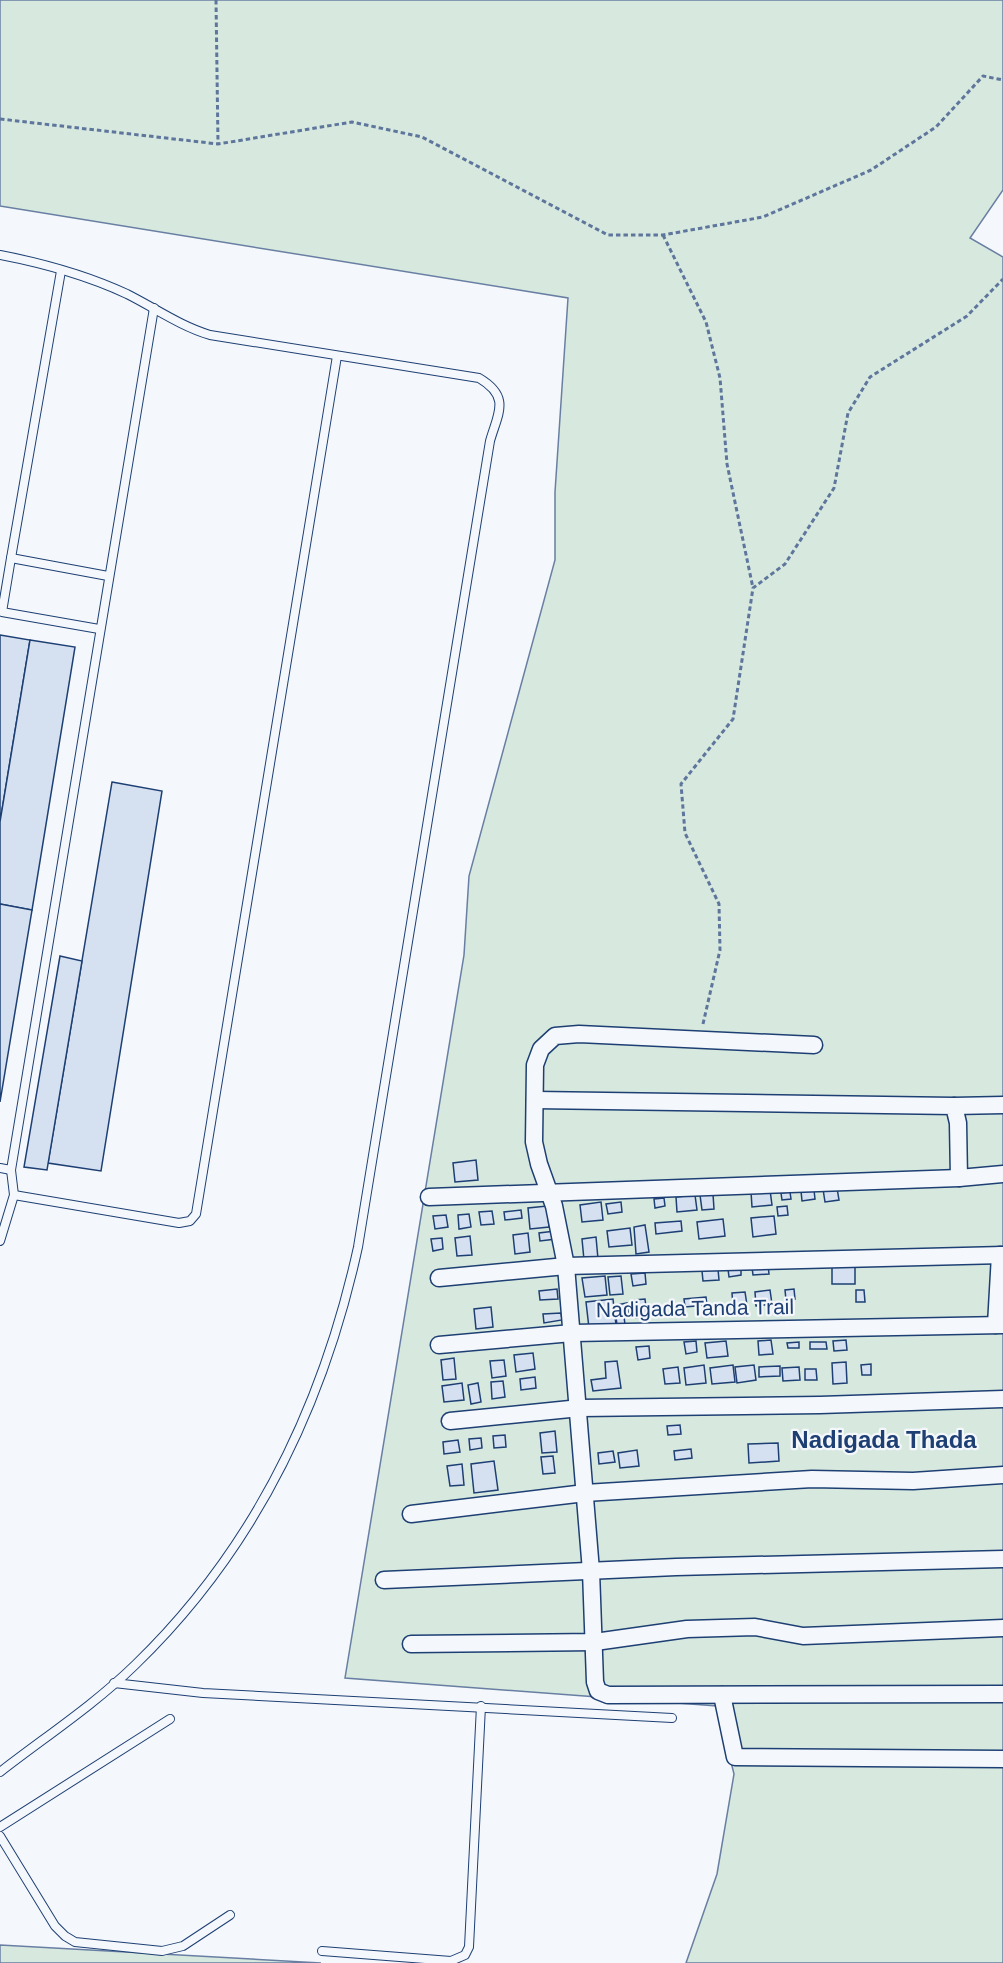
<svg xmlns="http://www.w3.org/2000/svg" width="1003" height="1963" font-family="Arial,sans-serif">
<rect width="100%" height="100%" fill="#f4f7fb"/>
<g fill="#d7e8df" stroke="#687fa3" stroke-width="1.5">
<path d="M 0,0 L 1003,0 L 1003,190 L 970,238 L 1003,257 L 1003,1963 L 686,1963 L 717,1874 L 734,1774 L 717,1706 L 345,1678 L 464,955 L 469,876 L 555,560 L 555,492 L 568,298 L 0,206 Z"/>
<path d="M 0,1945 L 321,1963 L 0,1963 Z"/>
</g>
<g fill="#d5e0f0" stroke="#1d3f73" stroke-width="1.5">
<path d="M 0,635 L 30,640 L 0,822 Z"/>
<path d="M 30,640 L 75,647 L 32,910 L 0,904 L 0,822 Z"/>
<path d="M 112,782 L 162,791 L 101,1171 L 48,1163 Z"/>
<path d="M 0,904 L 32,910 L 0,1102 Z"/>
<path d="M 60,956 L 82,961 L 47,1170 L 24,1167 Z"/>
<path d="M 476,1160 L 478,1180 L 455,1182 L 453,1163 Z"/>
<path d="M 837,1188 L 839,1200 L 825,1202 L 823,1189 Z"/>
<path d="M 770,1190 L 772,1205 L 752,1207 L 751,1192 Z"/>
<path d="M 814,1190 L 815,1199 L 802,1201 L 801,1191 Z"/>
<path d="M 790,1192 L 791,1199 L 782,1200 L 781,1193 Z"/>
<path d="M 713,1194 L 714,1209 L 702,1210 L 700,1195 Z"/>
<path d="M 695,1195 L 697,1210 L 677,1212 L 676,1197 Z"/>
<path d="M 664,1198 L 665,1206 L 655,1208 L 654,1199 Z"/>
<path d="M 601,1202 L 603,1220 L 582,1222 L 580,1205 Z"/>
<path d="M 621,1202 L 622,1212 L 608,1214 L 606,1204 Z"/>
<path d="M 547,1206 L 549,1227 L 530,1229 L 528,1208 Z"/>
<path d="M 787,1206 L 788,1215 L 778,1216 L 777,1207 Z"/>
<path d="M 521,1210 L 522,1218 L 505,1220 L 504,1212 Z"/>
<path d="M 492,1211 L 494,1224 L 481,1225 L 479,1212 Z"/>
<path d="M 469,1214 L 471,1227 L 459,1229 L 458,1215 Z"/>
<path d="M 446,1215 L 448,1227 L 435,1229 L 433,1216 Z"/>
<path d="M 774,1216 L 776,1234 L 753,1237 L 751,1218 Z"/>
<path d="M 723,1219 L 725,1236 L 699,1239 L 697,1222 Z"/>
<path d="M 681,1221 L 682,1231 L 656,1234 L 655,1223 Z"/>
<path d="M 645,1225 L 649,1252 L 636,1254 L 634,1227 Z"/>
<path d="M 630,1228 L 632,1245 L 609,1247 L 607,1231 Z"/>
<path d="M 555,1231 L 556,1239 L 540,1241 L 539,1233 Z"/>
<path d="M 528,1233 L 530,1252 L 515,1254 L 513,1235 Z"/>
<path d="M 470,1236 L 472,1255 L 457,1256 L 455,1238 Z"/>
<path d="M 596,1237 L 598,1259 L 584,1260 L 582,1239 Z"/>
<path d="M 442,1238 L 443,1249 L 433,1251 L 431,1239 Z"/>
<path d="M 768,1265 L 769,1274 L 753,1275 L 752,1267 Z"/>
<path d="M 832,1265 L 855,1266 L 855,1284 L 832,1284 Z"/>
<path d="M 741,1268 L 741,1275 L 729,1277 L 728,1269 Z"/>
<path d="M 718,1269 L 719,1280 L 703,1281 L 702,1271 Z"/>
<path d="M 645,1273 L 646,1284 L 633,1286 L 631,1274 Z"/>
<path d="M 605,1276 L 607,1295 L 585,1297 L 582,1278 Z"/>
<path d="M 621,1276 L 623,1294 L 610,1295 L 608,1277 Z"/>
<path d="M 557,1289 L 558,1299 L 540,1300 L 539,1291 Z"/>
<path d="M 794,1289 L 795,1299 L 786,1300 L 785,1290 Z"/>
<path d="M 770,1290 L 772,1304 L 756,1306 L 755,1292 Z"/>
<path d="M 856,1290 L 864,1290 L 865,1302 L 856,1302 Z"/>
<path d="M 745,1292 L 747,1305 L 733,1307 L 732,1293 Z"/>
<path d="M 706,1297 L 707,1305 L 685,1307 L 684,1299 Z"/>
<path d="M 613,1299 L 616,1325 L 589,1328 L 586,1302 Z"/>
<path d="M 645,1299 L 647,1316 L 636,1318 L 634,1300 Z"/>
<path d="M 627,1303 L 628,1312 L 617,1313 L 616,1305 Z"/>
<path d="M 491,1307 L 493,1327 L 476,1329 L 474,1309 Z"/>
<path d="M 561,1313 L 562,1320 L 544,1323 L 543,1314 Z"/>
<path d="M 616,1316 L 624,1316 L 625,1325 L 617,1326 Z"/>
<path d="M 771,1340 L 773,1354 L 759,1355 L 758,1341 Z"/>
<path d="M 846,1340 L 847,1350 L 834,1351 L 833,1341 Z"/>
<path d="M 696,1341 L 697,1352 L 686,1354 L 684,1342 Z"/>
<path d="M 726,1341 L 728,1356 L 707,1358 L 705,1343 Z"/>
<path d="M 799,1342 L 799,1348 L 788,1348 L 787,1343 Z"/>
<path d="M 810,1342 L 826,1342 L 827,1349 L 810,1349 Z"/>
<path d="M 649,1346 L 650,1358 L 638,1360 L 636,1347 Z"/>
<path d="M 533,1353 L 535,1369 L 516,1372 L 514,1355 Z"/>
<path d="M 454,1358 L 456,1379 L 443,1380 L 441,1360 Z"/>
<path d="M 504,1360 L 506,1376 L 492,1378 L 490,1361 Z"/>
<path d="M 617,1361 L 621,1388 L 593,1391 L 591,1380 L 606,1378 L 605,1362 Z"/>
<path d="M 846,1362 L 847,1383 L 833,1384 L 832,1363 Z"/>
<path d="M 871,1364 L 871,1375 L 862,1375 L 861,1365 Z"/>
<path d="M 704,1365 L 706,1383 L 686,1385 L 684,1368 Z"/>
<path d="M 733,1365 L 735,1382 L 712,1384 L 710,1368 Z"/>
<path d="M 754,1365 L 756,1380 L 737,1383 L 735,1367 Z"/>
<path d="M 780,1366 L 780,1376 L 759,1377 L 759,1367 Z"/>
<path d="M 678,1367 L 680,1383 L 665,1384 L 663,1369 Z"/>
<path d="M 799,1367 L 800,1380 L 783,1381 L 782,1368 Z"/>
<path d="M 805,1369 L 816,1369 L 817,1380 L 805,1380 Z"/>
<path d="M 535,1377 L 536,1388 L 521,1390 L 520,1379 Z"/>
<path d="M 503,1381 L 505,1397 L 492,1399 L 491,1382 Z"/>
<path d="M 462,1383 L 464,1400 L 444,1402 L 442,1386 Z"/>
<path d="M 478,1383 L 481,1402 L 471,1404 L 468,1385 Z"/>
<path d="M 680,1425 L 681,1434 L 668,1435 L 667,1426 Z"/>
<path d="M 555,1431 L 557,1452 L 542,1453 L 540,1433 Z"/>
<path d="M 505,1435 L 506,1447 L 494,1448 L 493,1436 Z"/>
<path d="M 481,1438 L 482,1448 L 470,1450 L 469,1439 Z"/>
<path d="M 458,1440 L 460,1452 L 444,1454 L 443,1442 Z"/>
<path d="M 778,1443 L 779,1461 L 749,1463 L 748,1444 Z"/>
<path d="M 691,1449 L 692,1458 L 675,1460 L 674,1451 Z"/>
<path d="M 637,1450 L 639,1466 L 620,1468 L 618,1453 Z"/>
<path d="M 613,1451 L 615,1462 L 599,1464 L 598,1453 Z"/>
<path d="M 553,1456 L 555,1473 L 543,1474 L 541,1457 Z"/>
<path d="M 494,1461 L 498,1490 L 474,1493 L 471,1464 Z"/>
<path d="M 462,1464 L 464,1485 L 450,1486 L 447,1466 Z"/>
</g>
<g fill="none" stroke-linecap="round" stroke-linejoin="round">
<defs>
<g id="service">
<path d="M 0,255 C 42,263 88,276 127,294 C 155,308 180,326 210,335 L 479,378 C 511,397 498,413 490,441 L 358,1247 C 323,1407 254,1550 135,1665 C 94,1705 45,1737 0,1772"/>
<path d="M 61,271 L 11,558 L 108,576"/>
<path d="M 11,558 L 2,612 L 99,629"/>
<path d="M 0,1168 L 11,1170"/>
<path d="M 14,1195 L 179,1223 L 190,1221 L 196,1214 L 337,356"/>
<path d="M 0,1241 L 14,1195 L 11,1170 L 154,308"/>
<path d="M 114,1683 L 203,1693 L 672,1718"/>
<path d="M 0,1827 L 170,1719"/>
<path d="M 0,1836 L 55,1926 L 65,1936 L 75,1942 L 162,1951 L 183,1946 L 230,1915"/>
<path d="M 322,1951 L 451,1961 L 465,1955 L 469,1947 L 481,1706"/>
</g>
<g id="minor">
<path d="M 814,1045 L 579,1034 L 555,1036 L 541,1049 L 535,1065 L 534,1142 L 539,1164 L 554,1206 L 566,1266 L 591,1571 L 595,1682 L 598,1691 L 608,1695 L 1003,1694"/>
<path d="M 535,1100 L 954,1106 L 958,1123 L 959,1178"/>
<path d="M 954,1106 L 1003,1105"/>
<path d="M 429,1197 L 959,1178 L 1003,1174"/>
<path d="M 439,1278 L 566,1266 L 1003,1255"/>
<path d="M 996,1325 L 1000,1255"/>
<path d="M 439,1345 L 572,1333 L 1003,1325"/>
<path d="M 450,1421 L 580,1408 L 820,1405 L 1003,1399"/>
<path d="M 411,1514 L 585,1493 L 812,1479 L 913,1481 L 1003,1475"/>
<path d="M 384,1580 L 676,1567 L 1003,1559"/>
<path d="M 411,1644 L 595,1642 L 687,1629 L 755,1627 L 803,1636 L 1003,1628"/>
<path d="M 722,1695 L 735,1757 L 1003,1759"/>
</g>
</defs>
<use href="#service" stroke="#1d3f73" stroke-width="10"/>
<use href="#minor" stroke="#1d3f73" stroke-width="19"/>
<g stroke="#5e769c" stroke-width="3" stroke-dasharray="4.5 3" stroke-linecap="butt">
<path d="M 216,0 L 218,144"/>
<path d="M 0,119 L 218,144 L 352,122 L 422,137 L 608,235 L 663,235 L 763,217 L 871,170 L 936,127 L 983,76 L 1003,80"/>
<path d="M 663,235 L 706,322 L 720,378 L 727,464 L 753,588"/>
<path d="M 703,1024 L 720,950 L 719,904 L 685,833 L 681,784 L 733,719 L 753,588 L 785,564 L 834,488 L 848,413 L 870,377 L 967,316 L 1003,279"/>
</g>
<use href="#service" stroke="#f4f7fb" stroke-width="8"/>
<use href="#minor" stroke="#f4f7fb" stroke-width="16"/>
</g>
<g text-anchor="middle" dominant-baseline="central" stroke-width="4.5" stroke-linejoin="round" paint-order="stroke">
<g font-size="21" fill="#1d3f73" stroke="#f4f7fb">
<text transform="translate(695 1308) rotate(-1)">Nadigada Tanda Trail</text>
</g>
<g font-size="24" font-weight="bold" fill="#1d3f73" stroke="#f4f7fb">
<text x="884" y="1439">Nadigada Thada</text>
</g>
</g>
</svg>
